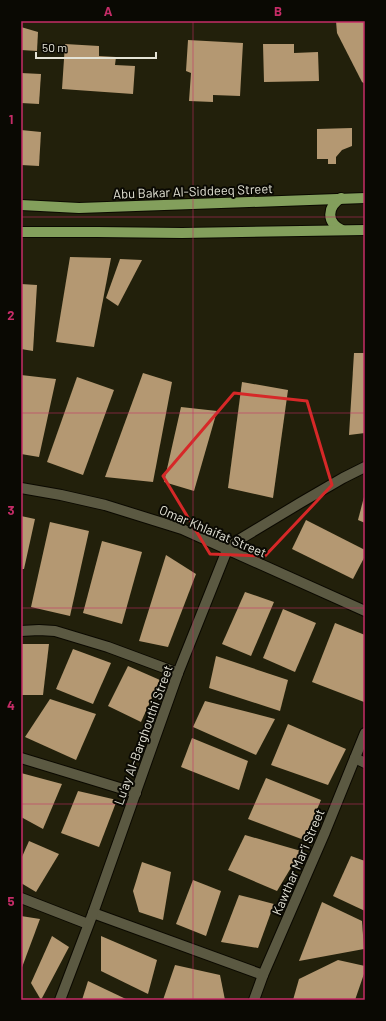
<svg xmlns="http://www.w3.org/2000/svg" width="386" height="1021" font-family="Barlow,sans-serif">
<rect width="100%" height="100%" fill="#22200b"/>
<g fill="#b49872">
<path d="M 336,21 L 365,21 L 365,84 L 362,82 L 337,33 Z"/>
<path d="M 21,27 L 38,32 L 37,51 L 21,50 Z"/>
<path d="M 188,40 L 243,43 L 240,96 L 213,95 L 213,102 L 189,101 L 191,73 L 186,71 Z"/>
<path d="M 65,44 L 99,46 L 99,56 L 116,57 L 115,65 L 135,66 L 133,94 L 62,89 Z"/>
<path d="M 263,44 L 294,44 L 294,53 L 318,52 L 319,81 L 264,82 Z"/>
<path d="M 21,73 L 41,74 L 39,104 L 21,103 Z"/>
<path d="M 352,128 L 352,146 L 342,150 L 336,157 L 336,164 L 328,164 L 328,159 L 317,159 L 317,129 Z"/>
<path d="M 21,130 L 41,132 L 39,166 L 21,165 Z"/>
<path d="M 70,257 L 111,258 L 94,347 L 56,342 Z"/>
<path d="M 120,259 L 142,260 L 118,306 L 106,298 Z"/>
<path d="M 21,284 L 37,285 L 33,351 L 21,349 Z"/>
<path d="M 354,353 L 365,353 L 365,433 L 349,435 Z"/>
<path d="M 143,373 L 172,382 L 153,482 L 105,477 Z"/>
<path d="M 21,375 L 56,379 L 39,457 L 21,454 Z"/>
<path d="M 77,377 L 114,390 L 83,475 L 47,462 Z"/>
<path d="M 242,382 L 288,390 L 273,498 L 228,488 Z"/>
<path d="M 181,407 L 217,411 L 194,491 L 164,482 Z"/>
<path d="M 365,496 L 365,523 L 358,520 L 364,497 Z"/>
<path d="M 21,516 L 35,519 L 24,569 L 21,569 Z"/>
<path d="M 306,520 L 365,550 L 365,556 L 353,579 L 292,549 Z"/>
<path d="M 50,522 L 89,531 L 70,616 L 31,607 Z"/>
<path d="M 102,541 L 142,552 L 122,624 L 83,613 Z"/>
<path d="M 166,555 L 196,574 L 168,647 L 139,641 Z"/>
<path d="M 245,592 L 274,602 L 251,656 L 222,644 Z"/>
<path d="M 283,609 L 316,623 L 295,672 L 263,658 Z"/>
<path d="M 335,623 L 365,635 L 365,700 L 364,702 L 312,682 Z"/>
<path d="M 22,644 L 49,644 L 43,695 L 22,695 Z"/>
<path d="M 73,649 L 111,663 L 93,704 L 56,689 Z"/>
<path d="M 216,656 L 288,680 L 280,711 L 209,688 Z"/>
<path d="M 128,666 L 160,680 L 141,722 L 108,706 Z"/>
<path d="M 50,699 L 96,714 L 76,760 L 25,737 Z"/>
<path d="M 205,701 L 275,719 L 256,755 L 193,727 Z"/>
<path d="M 288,724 L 346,749 L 328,785 L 271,765 Z"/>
<path d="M 192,738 L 248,761 L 239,790 L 181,767 Z"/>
<path d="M 21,773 L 62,784 L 43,829 L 21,817 Z"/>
<path d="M 266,778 L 321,800 L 304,840 L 248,819 Z"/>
<path d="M 78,791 L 117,800 L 99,847 L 61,833 Z"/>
<path d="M 245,835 L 301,851 L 277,891 L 228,870 Z"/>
<path d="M 29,841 L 59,854 L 36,892 L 21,883 L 21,859 Z"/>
<path d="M 351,856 L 365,861 L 365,911 L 333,896 Z"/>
<path d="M 142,862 L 171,872 L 163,920 L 139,912 L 133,891 Z"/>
<path d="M 193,880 L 221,891 L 206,936 L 176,924 Z"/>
<path d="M 239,895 L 274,904 L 258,948 L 221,942 Z"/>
<path d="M 322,902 L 362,921 L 364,949 L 299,961 Z"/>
<path d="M 21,916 L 40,919 L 21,970 Z"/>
<path d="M 52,936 L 69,947 L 41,1000 L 31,983 Z"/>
<path d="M 101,936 L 157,960 L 148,994 L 101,971 Z"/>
<path d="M 338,960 L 365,966 L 365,971 L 355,1000 L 293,1000 L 299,979 Z"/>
<path d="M 175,965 L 220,975 L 225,1000 L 163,1000 Z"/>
<path d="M 88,981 L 128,1000 L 82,1000 Z"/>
</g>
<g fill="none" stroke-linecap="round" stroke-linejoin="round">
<defs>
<g id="minor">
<path d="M 21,488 L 61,495 L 105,505 L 182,529 L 365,611"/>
<path d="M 21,631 L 39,630 L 55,631 L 108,647 L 178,673"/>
<path d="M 21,758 L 136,793"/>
<path d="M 355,758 L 365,763"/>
<path d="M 21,898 L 88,924"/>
<path d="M 263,975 L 93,913 L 178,673 L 227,550 L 237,541 L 300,503 L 343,478 L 365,467"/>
<path d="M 60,1000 L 93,913"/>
<path d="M 254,1000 L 263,975 L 325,832 L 365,733"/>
</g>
<g id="primary">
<path d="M 341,198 C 327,207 326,222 342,230"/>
<path d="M 21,205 L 79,208 L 365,198"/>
<path d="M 21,232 L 97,232 L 182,233 L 365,230"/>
</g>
</defs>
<use href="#minor" stroke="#0b0900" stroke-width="12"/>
<use href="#primary" stroke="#0b0900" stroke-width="12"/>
<use href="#minor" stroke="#5b5942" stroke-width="10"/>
<use href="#primary" stroke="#839f5c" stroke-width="10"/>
</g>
<path fill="none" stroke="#d62828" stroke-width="3" stroke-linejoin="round" d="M 234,393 L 307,401 L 332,485 L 265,556 L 210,554 L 163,476 Z"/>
<path fill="none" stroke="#c52c67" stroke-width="1" stroke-opacity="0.55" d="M 193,21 L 193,1000M 21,217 L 365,217M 21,413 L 365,413M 21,608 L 365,608M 21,804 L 365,804"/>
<g text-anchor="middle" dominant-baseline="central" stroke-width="4" stroke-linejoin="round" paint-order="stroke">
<g font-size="13" fill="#e4e3d6" stroke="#0a0903">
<text transform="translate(193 191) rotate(-2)">Abu Bakar Al-Siddeeq Street</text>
<text transform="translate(213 531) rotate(23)">Omar Khlaifat Street</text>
<text transform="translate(143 735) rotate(-70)">Lu'ay Al-Barghouthi Street</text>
<text transform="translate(298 862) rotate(-67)">Kawthar Mar'i Street</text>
</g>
</g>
<rect width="386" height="1021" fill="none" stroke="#0a0903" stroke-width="44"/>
<path d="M36 52v6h120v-6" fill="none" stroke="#e4e3d6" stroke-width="2"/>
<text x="42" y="52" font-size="12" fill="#e4e3d6" stroke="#0a0903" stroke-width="3" paint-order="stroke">50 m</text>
<rect x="22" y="22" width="342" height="977" fill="none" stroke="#c52c67" stroke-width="1.5"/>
<g font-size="13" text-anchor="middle" font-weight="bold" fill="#c52c67">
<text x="108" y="16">A</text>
<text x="278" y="16">B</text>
<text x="11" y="124">1</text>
<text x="11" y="320">2</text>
<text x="11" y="515">3</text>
<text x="11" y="710">4</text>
<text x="11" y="906">5</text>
</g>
</svg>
